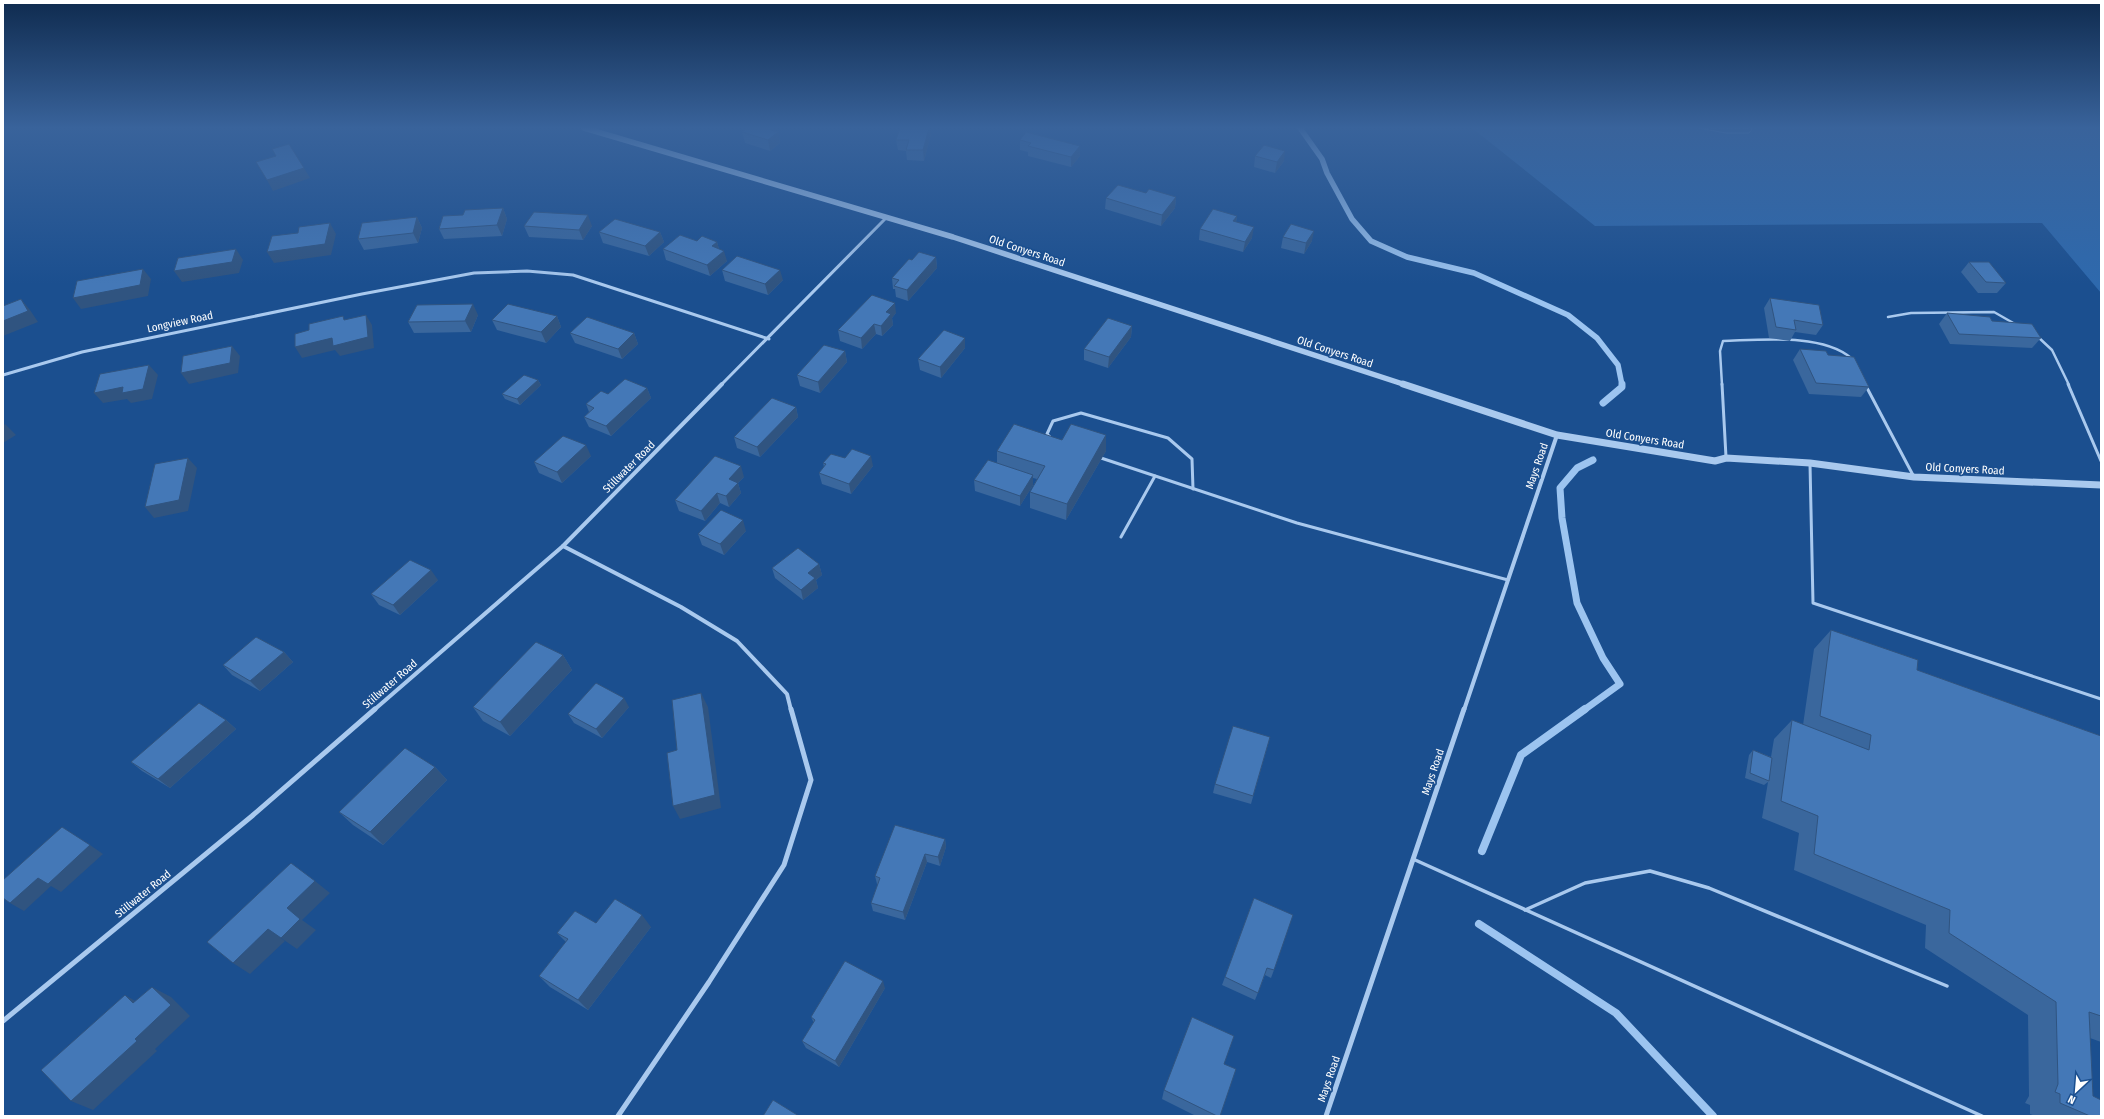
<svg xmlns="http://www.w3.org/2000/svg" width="2104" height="1119" font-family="'Fira Sans Condensed',sans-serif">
<rect width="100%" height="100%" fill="#1b4f8f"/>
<path fill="#2e69ad" d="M 1472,128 L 2101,128 L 2101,293 L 2042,223 L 1595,226 Z"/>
<path fill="#3c6290" stroke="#9cc4f0" d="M 1698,128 L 1753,128 L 1749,133 L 1726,133 Z"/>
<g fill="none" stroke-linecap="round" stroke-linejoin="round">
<path stroke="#9cc4f0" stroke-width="5.5" d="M 1300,128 L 1322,159 L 1327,173 L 1352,219 L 1371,241 L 1407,257 L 1474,273 L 1568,315 L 1597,338 L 1618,365 L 1622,385"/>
<g stroke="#9cc4f0" stroke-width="7">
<path d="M 1603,403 L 1622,387 L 1622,384"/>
<path d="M 1584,710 L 1620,684 L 1603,658 L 1577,603 L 1562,518 L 1560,488 L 1577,468 L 1593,460"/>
</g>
<g stroke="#9cc4f0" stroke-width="8">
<path d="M 1482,851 L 1521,755 L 1585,709"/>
<path d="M 1479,924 L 1616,1013 L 1713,1116"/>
</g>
<g stroke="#a9c9ee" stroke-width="2.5">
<path d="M 1888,317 L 1911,313 L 1994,312 L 2015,324"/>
<path d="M 2037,336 L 2052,350 L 2069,385"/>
<path d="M 1722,385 L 1720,351 L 1723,341 C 1760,340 1822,333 1851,358"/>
</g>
<g stroke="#a9c9ee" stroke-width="3">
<path d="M 1722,384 L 1726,457"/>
<path d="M 2068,384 L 2101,461"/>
<path d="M 1866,386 L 1914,477"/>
<path d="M 1050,437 L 1047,434 L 1053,421 L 1081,413 L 1168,438 L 1192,459 L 1193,489"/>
<path d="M 1101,458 L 1297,523 L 1508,580"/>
<path d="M 1810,464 L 1813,603 L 2101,699"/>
<path d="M 1121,537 L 1155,476"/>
</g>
<g stroke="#a9c9ee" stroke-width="3.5">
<path d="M 1413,859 L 1982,1116"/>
<path d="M 1525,910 L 1585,883 L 1650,871 L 1709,888 L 1947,986"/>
</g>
<g stroke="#a9c9ee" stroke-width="3">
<path d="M 3,375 L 82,352 L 362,294 L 474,273 L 527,271 L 573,275 L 769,339"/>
<path d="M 721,385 L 886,218"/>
</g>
<g stroke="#a9c9ee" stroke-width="4">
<path d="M 563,546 L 681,607 L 737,641 L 787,694 L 791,710"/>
<path d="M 374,710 L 563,546 L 722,384"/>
<path d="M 1464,710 L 1557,435"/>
</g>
<g stroke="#a9c9ee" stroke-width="5">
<path d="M 3,1021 L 252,816 L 375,709"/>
<path d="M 618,1116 L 709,982 L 784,865 L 811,780 L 791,709"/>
<path d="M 1326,1116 L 1464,709"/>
</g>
<path stroke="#a9c9ee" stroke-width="5.5" d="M 584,128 L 953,237 L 1406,385"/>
<path stroke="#a9c9ee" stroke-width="7" d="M 1403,384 L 1557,435 L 1715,461 L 1726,458 L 1810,463 L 1914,477 L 2101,485"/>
</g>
<g fill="#3a679d">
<path d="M 681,128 L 695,128 L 692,130 Z"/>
<path d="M 748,128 L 778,128 L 780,143 L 770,151 L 745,143 L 742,132 Z"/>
<path d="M 931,134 L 924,161 L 907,160 L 906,151 L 898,150 L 896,140 Z"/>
<path d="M 1020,140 L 1080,146 L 1080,156 L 1071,167 L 1028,156 L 1028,152 L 1020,150 Z"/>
<path d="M 1255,156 L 1284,161 L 1275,173 L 1254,167 Z"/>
<path d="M 1146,193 L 1176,197 L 1175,208 L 1161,226 L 1105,209 L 1106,198 Z"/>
<path d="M 503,208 L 507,219 L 502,236 L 444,239 L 439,229 Z"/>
<path d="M 1237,216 L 1236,222 L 1252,238 L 1243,252 L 1199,240 L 1200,229 Z"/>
<path d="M 417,217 L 422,228 L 418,243 L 364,250 L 358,239 Z"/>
<path d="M 524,226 L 592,226 L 583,240 L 529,237 Z"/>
<path d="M 599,232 L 660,232 L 664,242 L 649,256 L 603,243 Z"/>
<path d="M 1283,237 L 1312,241 L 1304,254 L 1281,248 Z"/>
<path d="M 697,241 L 717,242 L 719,249 L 727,261 L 710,276 L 666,260 L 663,249 Z"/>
<path d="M 936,257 L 937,268 L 908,301 L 896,297 L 895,289 L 893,289 L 892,278 L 912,260 Z"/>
<path d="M 1969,262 L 2006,283 L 1997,293 L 1978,293 L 1961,272 Z"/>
<path d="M 722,270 L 783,280 L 768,295 L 725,281 Z"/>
<path d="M 1770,298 L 1823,325 L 1816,335 L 1795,332 L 1790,341 L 1769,338 L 1764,308 Z"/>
<path d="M 896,313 L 892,318 L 893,325 L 882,336 L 876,334 L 862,349 L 840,341 L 838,330 Z"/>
<path d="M 1947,313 L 1992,321 L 2041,338 L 2032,348 L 1950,344 L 1939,324 Z"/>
<path d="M 478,315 L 471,332 L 414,333 L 408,322 Z"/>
<path d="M 557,316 L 561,327 L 546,343 L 497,330 L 492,320 Z"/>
<path d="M 1132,326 L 1131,337 L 1108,368 L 1084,360 L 1084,349 Z"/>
<path d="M 570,333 L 634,333 L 638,344 L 622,359 L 575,343 Z"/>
<path d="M 965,338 L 965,348 L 941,378 L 920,370 L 918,359 Z"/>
<path d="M 1800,349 L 1828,355 L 1869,387 L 1861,397 L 1809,394 L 1793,360 Z"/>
<path d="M 845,351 L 847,362 L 820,393 L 800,386 L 797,375 Z"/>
<path d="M 538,380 L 541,385 L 520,405 L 505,399 L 502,394 Z"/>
<path d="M 647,388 L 651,398 L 611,436 L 589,427 L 584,417 L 589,412 L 586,404 L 608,394 Z"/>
<path d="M 796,407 L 798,417 L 760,457 L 737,448 L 734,437 Z"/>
<path d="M 1062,440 L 1106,451 L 1066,520 L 1030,508 L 1030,492 L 1037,479 L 1033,478 L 1033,485 L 1020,506 L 975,491 L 974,480 L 997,463 L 997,451 Z"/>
<path d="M 591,456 L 562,483 L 539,473 L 534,462 Z"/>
<path d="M 823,463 L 873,466 L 851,494 L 822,484 L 819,473 L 824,467 Z"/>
<path d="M 744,477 L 738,483 L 741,493 L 729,507 L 720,503 L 705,521 L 679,511 L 675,500 Z"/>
<path d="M 746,531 L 724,555 L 702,545 L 698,534 Z"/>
<path d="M 819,564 L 822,575 L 816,580 L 818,588 L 803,600 L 775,578 L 772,568 Z"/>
<path d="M 438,580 L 400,615 L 379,605 L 371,594 Z"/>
<path d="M 1831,630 L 1917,670 L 2101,736 L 2101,1042 L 2090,1038 L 2093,1096 L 2101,1116 L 2035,1116 L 2030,1114 L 2030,1105 L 2025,1103 L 2029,1096 L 2028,1015 L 1925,948 L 1926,925 L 1794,870 L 1799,833 L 1762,818 L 1768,782 L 1764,785 L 1745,778 L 1749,755 L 1753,750 L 1771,757 L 1774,739 L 1792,720 L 1803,725 L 1814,649 Z"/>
<path d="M 284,652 L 293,662 L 260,691 L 232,675 L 223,665 Z"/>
<path d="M 563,655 L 572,670 L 510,736 L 483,721 L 473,707 Z"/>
<path d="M 629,707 L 602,738 L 574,723 L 568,714 Z"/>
<path d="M 226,720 L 236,729 L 170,788 L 142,771 L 131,762 Z"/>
<path d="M 1270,737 L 1251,804 L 1213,793 L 1215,784 Z"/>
<path d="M 435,767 L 447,780 L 383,845 L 353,825 L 339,812 Z"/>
<path d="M 945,839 L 946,847 L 940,866 L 927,862 L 905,920 L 873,911 L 871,903 L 878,884 L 877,884 L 875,876 Z"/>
<path d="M 1254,898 L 1274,970 L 1271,978 L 1265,975 L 1255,1000 L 1222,985 Z"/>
<path d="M 596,923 L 651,927 L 588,1010 L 550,987 L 539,976 L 566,942 L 557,933 Z"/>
<path d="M 885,988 L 839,1067 L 806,1048 L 802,1041 L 814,1023 L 811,1017 Z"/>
<path d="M 1224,1064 L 1220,1116 L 1196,1116 L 1162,1099 L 1164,1090 Z"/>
</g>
<g fill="#305480">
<path d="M 691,128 L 695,128 L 692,130 Z"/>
<path d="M 774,128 L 778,128 L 780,143 L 770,151 L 768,140 L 771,130 Z"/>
<path d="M 929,128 L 931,128 L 931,134 L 924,161 L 923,150 Z"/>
<path d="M 1080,146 L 1080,156 L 1071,167 L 1071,157 Z"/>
<path d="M 1285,151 L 1284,161 L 1275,173 L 1277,162 Z"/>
<path d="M 304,168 L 310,178 L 273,191 L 267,180 Z"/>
<path d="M 1176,197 L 1175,208 L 1161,226 L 1162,215 Z"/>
<path d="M 503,208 L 507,219 L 502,236 L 497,225 Z"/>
<path d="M 588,215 L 592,226 L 583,240 L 579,230 Z"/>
<path d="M 1237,216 L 1235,226 L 1233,221 Z"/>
<path d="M 417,217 L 422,228 L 418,243 L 413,233 Z"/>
<path d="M 330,223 L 336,234 L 331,255 L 274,263 L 267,252 Z"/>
<path d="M 1254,227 L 1252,238 L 1243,252 L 1245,242 Z"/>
<path d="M 1314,231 L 1312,241 L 1304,254 L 1306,243 Z"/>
<path d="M 660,232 L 664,242 L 649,256 L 645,246 Z"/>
<path d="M 717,242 L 720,252 L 712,246 Z"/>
<path d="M 236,249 L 243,260 L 239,273 L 182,282 L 174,271 Z"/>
<path d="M 724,251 L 727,261 L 710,276 L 707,265 Z"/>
<path d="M 936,257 L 937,268 L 908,301 L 907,290 Z"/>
<path d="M 143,269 L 151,279 L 148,296 L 81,309 L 73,298 Z"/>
<path d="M 780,270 L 783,280 L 768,295 L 765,284 Z"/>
<path d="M 21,299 L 30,310 L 38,322 L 3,336 L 3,321 Z"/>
<path d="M 895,303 L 896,313 L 892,318 L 893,325 L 882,336 L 881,326 L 886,312 Z"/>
<path d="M 473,304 L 478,315 L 471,332 L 465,321 Z"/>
<path d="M 366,315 L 372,325 L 374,348 L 340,356 L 335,350 L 302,358 L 295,347 L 332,338 Z"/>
<path d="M 557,316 L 561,327 L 546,343 L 541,332 Z"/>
<path d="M 874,324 L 876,334 L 862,349 L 861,338 Z"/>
<path d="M 1132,326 L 1131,337 L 1108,368 L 1109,357 Z"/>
<path d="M 634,333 L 638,344 L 622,359 L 618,349 Z"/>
<path d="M 965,338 L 965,348 L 941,378 L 940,367 Z"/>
<path d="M 232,346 L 240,356 L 238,373 L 189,384 L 181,373 Z"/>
<path d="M 845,351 L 847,362 L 820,393 L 818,382 Z"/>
<path d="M 149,365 L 158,375 L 152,399 L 131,403 L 127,399 L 103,403 L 94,393 Z"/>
<path d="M 538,380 L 541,385 L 520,405 L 517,399 Z"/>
<path d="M 647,388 L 651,398 L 611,436 L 606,426 Z"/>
<path d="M 796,407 L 798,417 L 760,457 L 757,447 Z"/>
<path d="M 5,424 L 16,435 L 3,443 L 3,426 Z"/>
<path d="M 1106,435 L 1106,451 L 1066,520 L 1067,504 Z"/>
<path d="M 586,445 L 591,456 L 562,483 L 557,472 Z"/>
<path d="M 871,456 L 873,466 L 851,494 L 849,484 Z"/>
<path d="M 188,458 L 197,468 L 188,511 L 154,518 L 145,507 Z"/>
<path d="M 741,466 L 744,477 L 738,483 L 741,493 L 729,507 L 726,496 L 729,479 Z"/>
<path d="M 1033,475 L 1033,485 L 1020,506 L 1020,496 Z"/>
<path d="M 717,493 L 720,503 L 705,521 L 701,511 Z"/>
<path d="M 743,520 L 746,531 L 724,555 L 720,544 Z"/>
<path d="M 819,564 L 822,575 L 816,580 L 818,588 L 803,600 L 801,590 L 808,573 Z"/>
<path d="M 431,570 L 438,580 L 400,615 L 393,605 Z"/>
<path d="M 284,652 L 293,662 L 260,691 L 250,681 Z"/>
<path d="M 563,655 L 572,670 L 510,736 L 500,722 Z"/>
<path d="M 701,693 L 708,707 L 721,808 L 680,819 L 673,806 Z"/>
<path d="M 624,698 L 629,707 L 602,738 L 596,729 Z"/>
<path d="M 226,720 L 236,729 L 170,788 L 158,779 Z"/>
<path d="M 435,767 L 447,780 L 383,845 L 370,832 Z"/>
<path d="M 945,839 L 946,847 L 940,866 L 938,857 Z"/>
<path d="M 90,845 L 103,854 L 61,892 L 51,886 L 24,911 L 10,903 L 38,878 Z"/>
<path d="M 925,854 L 927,862 L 905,920 L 903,912 Z"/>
<path d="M 315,881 L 330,893 L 302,920 L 316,930 L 297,949 L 281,938 L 287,908 Z"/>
<path d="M 642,915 L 651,927 L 588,1010 L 578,1000 Z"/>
<path d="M 268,929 L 285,941 L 250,974 L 233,963 Z"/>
<path d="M 883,981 L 885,988 L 839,1067 L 835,1061 Z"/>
<path d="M 152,987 L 171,997 L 190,1016 L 155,1049 L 157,1051 L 93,1110 L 71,1101 L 135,1039 Z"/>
<path d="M 125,995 L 144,1006 L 133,1003 Z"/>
</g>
<g fill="#4478b7" stroke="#305480">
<path d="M 748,128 L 774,128 L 771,130 L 778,132 L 768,140 L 742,132 Z"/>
<path d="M 900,128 L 929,128 L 923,150 L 906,150 L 909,140 L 896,140 Z"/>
<path d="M 1026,132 L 1080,146 L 1071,157 L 1028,146 L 1031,143 L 1020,140 Z"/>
<path d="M 289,144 L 304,168 L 267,180 L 256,162 L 276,156 L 272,149 Z"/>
<path d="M 1264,145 L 1285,151 L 1277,162 L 1255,156 Z"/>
<path d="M 1118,185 L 1146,193 L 1149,189 L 1176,197 L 1162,215 L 1106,198 Z"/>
<path d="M 503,208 L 497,225 L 439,229 L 443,216 L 463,215 L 465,210 Z"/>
<path d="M 1213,209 L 1237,216 L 1233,221 L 1254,227 L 1245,242 L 1200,229 Z"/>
<path d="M 534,212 L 588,215 L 579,230 L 524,226 Z"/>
<path d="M 417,217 L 413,233 L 358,239 L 362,223 Z"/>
<path d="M 615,219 L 660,232 L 645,246 L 599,232 Z"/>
<path d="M 330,223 L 325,244 L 267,252 L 272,236 L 298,233 L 299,227 Z"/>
<path d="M 1291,224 L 1314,231 L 1306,243 L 1283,237 Z"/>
<path d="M 680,235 L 697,241 L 702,236 L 717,242 L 712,246 L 724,251 L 707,265 L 663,249 Z"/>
<path d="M 236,249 L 232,262 L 174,271 L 178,258 Z"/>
<path d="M 919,252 L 936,257 L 907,290 L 894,286 L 899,280 L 892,278 L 909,259 L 912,260 Z"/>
<path d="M 737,256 L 780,270 L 765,284 L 722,270 Z"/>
<path d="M 1969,262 L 1989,262 L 2006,283 L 1986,282 Z"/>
<path d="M 143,269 L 140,285 L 73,298 L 77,281 Z"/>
<path d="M 872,295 L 895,303 L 886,312 L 891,314 L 881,326 L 874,324 L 861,338 L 838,330 Z"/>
<path d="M 1770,298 L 1819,305 L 1823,325 L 1794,320 L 1796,330 L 1776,327 Z"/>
<path d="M 21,299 L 28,311 L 3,321 L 3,306 Z"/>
<path d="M 473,304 L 465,321 L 408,322 L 417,305 Z"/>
<path d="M 508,304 L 557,316 L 541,332 L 492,320 Z"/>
<path d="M 1947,313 L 1990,317 L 1992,321 L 2032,324 L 2041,338 L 1959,334 Z"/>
<path d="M 366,315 L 368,337 L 333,346 L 332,338 L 295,347 L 295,334 L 309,330 L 309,324 L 343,316 L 344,320 Z"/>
<path d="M 587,317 L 634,333 L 618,349 L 570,333 Z"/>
<path d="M 1108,318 L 1132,326 L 1109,357 L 1084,349 Z"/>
<path d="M 944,330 L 965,338 L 940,367 L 918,359 Z"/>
<path d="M 824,345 L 845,351 L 818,382 L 797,375 Z"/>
<path d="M 232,346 L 230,363 L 181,373 L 183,356 Z"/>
<path d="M 1800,349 L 1826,351 L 1828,355 L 1854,357 L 1869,387 L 1816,383 Z"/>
<path d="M 149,365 L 143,389 L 122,393 L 123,387 L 94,393 L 100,374 Z"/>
<path d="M 524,375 L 538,380 L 517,399 L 502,394 Z"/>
<path d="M 625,379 L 647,388 L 606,426 L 584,417 L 594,408 L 586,404 L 601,391 L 608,394 Z"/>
<path d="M 772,398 L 796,407 L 757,447 L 734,437 Z"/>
<path d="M 1014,424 L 1062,440 L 1071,424 L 1106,435 L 1067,504 L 1030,492 L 1045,466 L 997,451 Z"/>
<path d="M 563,436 L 586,445 L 557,472 L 534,462 Z"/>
<path d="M 852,449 L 871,456 L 849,484 L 819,473 L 826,464 L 823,463 L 831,454 L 845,458 Z"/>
<path d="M 715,456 L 741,466 L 729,479 L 738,483 L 726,496 L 717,493 L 701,511 L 675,500 Z"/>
<path d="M 188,458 L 179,500 L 145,507 L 155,464 Z"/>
<path d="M 988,460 L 1033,475 L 1020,496 L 974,480 Z"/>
<path d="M 721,510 L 743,520 L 720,544 L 698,534 Z"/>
<path d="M 798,548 L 819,564 L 808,573 L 815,578 L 801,590 L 772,568 Z"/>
<path d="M 410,560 L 431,570 L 393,605 L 371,594 Z"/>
<path d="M 1831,630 L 1918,660 L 1917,670 L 2101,736 L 2101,1016 L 2089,1012 L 2093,1096 L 2101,1100 L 2101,1116 L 2090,1116 L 2060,1103 L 2060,1094 L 2055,1092 L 2058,1084 L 2056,1002 L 1949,933 L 1950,910 L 1814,854 L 1818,816 L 1781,801 L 1792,720 L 1869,750 L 1871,735 L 1820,716 Z"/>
<path d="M 256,637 L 284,652 L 250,681 L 223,665 Z"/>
<path d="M 536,642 L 563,655 L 500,722 L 473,707 Z"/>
<path d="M 596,683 L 624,698 L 596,729 L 568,714 Z"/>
<path d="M 701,693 L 715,795 L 673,806 L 667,753 L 677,750 L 672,700 Z"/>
<path d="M 199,703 L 226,720 L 158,779 L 131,762 Z"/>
<path d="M 1233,726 L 1270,737 L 1253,796 L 1215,784 Z"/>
<path d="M 405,748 L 435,767 L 370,832 L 339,812 Z"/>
<path d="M 1753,750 L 1772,758 L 1769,781 L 1750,773 Z"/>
<path d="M 895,825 L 945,839 L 938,857 L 925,854 L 903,912 L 871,903 L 880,878 L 875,876 Z"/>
<path d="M 62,827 L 90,845 L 48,884 L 38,878 L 10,903 L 3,898 L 3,880 Z"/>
<path d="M 291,863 L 315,881 L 287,908 L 300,919 L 281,938 L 268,929 L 233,963 L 207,942 Z"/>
<path d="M 1254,898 L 1293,915 L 1274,970 L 1267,968 L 1258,993 L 1225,977 Z"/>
<path d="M 615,899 L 642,915 L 578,1000 L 539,976 L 568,939 L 557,933 L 575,911 L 596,923 Z"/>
<path d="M 845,961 L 883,981 L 835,1061 L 802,1041 L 815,1020 L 811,1017 Z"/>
<path d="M 152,987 L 171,1005 L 135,1039 L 137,1041 L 71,1101 L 41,1070 L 125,995 L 133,1003 Z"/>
<path d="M 1192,1017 L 1234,1036 L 1224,1064 L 1236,1069 L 1220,1116 L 1217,1116 L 1164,1090 Z"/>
<path d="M 773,1100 L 799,1116 L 763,1116 Z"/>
</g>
<linearGradient id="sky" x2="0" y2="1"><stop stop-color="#0f2b4f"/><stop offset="0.45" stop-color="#39639b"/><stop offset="1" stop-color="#39639b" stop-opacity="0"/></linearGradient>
<rect width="2104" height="284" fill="url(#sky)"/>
<g text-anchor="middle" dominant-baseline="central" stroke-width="3.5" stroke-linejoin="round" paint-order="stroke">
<g font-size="11" fill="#fff" stroke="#1b4f8f">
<text transform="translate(1027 251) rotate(18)">Old Conyers Road</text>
<text transform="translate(180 322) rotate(-12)">Longview Road</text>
<text transform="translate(1335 352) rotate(18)">Old Conyers Road</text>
<text transform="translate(1645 439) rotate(9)">Old Conyers Road</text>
<text transform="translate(1537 466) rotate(-71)">Mays Road</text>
<text transform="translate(629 467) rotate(-45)">Stillwater Road</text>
<text transform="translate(1965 469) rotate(3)">Old Conyers Road</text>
<text transform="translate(390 684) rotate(-41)">Stillwater Road</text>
<text transform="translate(1433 772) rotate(-71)">Mays Road</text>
<text transform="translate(143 894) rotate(-39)">Stillwater Road</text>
<text transform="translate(1329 1079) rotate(-71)">Mays Road</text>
</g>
</g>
<rect width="2104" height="1119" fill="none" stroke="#ffffff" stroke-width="8"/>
<g transform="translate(2076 1091) rotate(206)" stroke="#1b4f8f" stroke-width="3" paint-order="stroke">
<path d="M0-3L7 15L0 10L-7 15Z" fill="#ffffff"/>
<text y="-6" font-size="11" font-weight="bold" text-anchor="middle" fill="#ffffff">N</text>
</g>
</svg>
